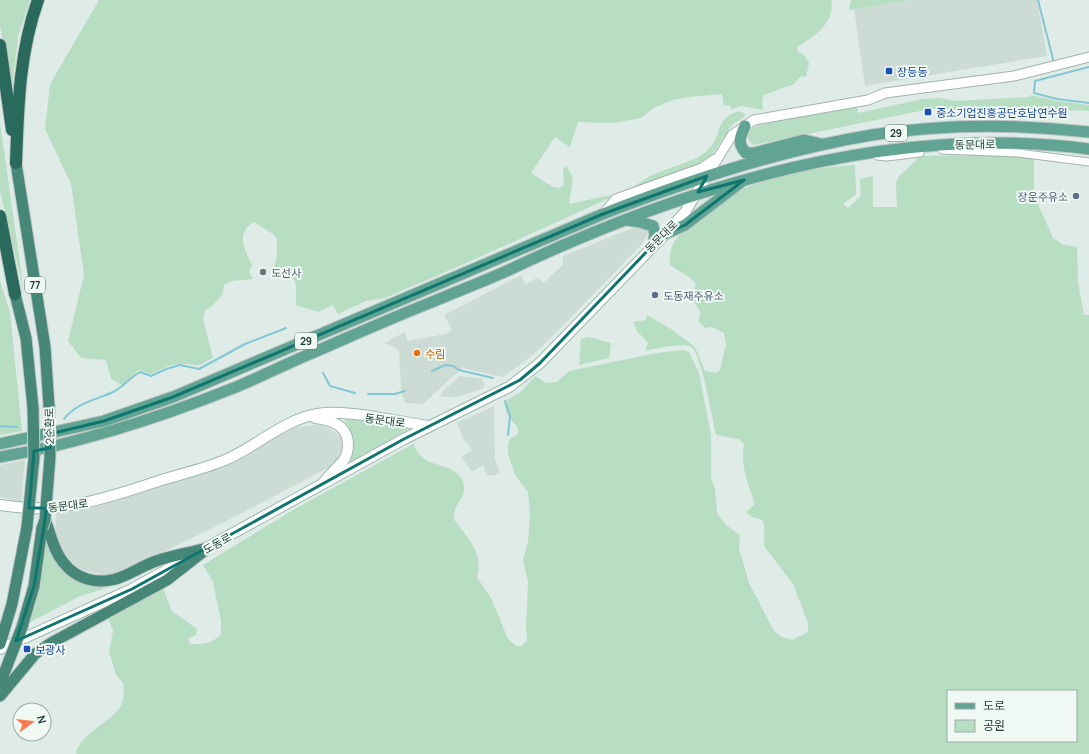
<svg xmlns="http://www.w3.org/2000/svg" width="1089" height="754" font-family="Manrope,'Noto Sans KR',sans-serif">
<rect width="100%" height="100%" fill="#dfebe6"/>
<g fill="#cddbd5">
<path d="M 911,0 L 1037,0 L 1047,56 L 865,86 L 854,9 Z"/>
<path d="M 638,226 L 650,230 L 642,244 L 551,338 L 529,358 L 503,377 L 462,368 L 423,404 L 405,403 L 401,390 L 399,350 L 384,343 L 405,332 L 408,341 L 445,334 L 452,330 L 444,315 L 521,275 L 526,285 L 538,277 L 543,283 L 563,265 L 563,256 Z"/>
<path d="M 460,376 L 482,379 L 485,386 L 481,389 L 458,397 L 440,397 L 441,393 Z"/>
<path d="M 494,406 L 495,458 L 500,474 L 487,476 L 483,465 L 472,472 L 461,457 L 472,450 L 463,438 L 457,423 Z"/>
<path d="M 316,425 L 324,426 L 336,433 L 341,438 L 343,451 L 341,457 L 333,465 L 227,521 L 122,572 L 109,575 L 85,571 L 75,565 L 61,550 L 55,535 L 56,512 L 74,511 L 89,508 L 180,479 L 226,463 L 294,428 Z"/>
<path d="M 25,460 L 21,502 L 0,497 L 0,465 Z"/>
</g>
<g fill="#b7dec2" fill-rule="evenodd">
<path d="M 0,0 L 30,0 L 18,37 L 11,96 L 0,25 Z"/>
<path d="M 99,0 L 831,0 C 836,22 814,37 797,47 L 797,51 L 805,56 L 809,63 L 806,77 L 801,76 L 794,84 L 764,95 L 762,100 L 763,110 L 742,106 L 731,109 L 730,105 L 724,106 L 722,94 L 689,97 L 673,100 L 654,108 L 641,118 L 613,123 L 578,122 L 570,147 L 555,137 L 531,173 L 553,187 L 559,188 L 564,185 L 563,168 L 567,167 L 573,178 L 569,204 L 611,195 L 612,197 L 471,261 L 385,298 L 366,301 L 338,314 L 333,305 L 318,312 L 296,305 L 296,285 L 293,278 L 275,273 L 274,268 L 277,255 L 277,239 L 273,234 L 254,222 C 235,233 245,250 252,265 L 249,271 L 253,279 L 232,281 L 224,285 L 222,295 L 215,303 L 205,311 L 203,319 L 213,358 C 193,369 200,364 180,364 C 170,363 160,370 151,374 L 139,370 C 132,375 129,381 122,385 L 111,379 L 106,360 L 81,358 L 68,341 L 84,275 L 71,184 L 45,129 L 50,84 Z"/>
<path d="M 851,0 L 911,0 L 849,10 Z"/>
<path d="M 1031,95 L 1057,101 L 1089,105 L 1089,111 L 1016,108 L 968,112 L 950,109 L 930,109 L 754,145 L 749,141 L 748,135 L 751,129 L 764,123 L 857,106 L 858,113 L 923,99 L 938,98 L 957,101 L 1029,97 Z"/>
<path d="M 739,111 L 745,114 L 744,117 L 733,124 L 712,155 L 700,164 L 634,189 L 633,187 C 641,182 649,176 657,173 C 675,165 699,162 712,145 C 723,131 715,118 739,111 Z"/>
<path d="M 0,122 L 24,292 L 0,191 Z"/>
<path d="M 989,155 L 1034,158 L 1034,195 L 1053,238 L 1064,245 L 1077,247 L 1078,282 L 1084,315 L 1089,315 L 1089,754 L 76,754 C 79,732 118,721 123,700 C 124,695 123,689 124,684 L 116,675 L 109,652 L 113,631 L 108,618 L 163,588 L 172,611 L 197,629 L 196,635 L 188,639 L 190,644 C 203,645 212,643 221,635 L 221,621 L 213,582 L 203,565 L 293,510 L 413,444 C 415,448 418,454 422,457 C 435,468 461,465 464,486 C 466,500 450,505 455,521 C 468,537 484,555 477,577 L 492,600 L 508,639 L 517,646 L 522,646 L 527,640 L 526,628 L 528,582 L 523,560 L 528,542 L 530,514 L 528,492 L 515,475 L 508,454 L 508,443 L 511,438 L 518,434 C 520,425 513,424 509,417 C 506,413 505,407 504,402 L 522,391 L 535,376 L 546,383 L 557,382 L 569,371 L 657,353 L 683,350 L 689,352 L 699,373 L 711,435 L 711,478 L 715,488 L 717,513 L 726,525 L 740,535 L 739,548 L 749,583 L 774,631 L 782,637 L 792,640 L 808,632 L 808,623 L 793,584 L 764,546 L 764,525 L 762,520 L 752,517 L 746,512 L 755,504 C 748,484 740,466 744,444 L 739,439 L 716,435 C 713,421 701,352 691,347 C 683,342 654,349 645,351 L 648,343 L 637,331 L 633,322 L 646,320 L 647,315 L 671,329 L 695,347 L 705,371 L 715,373 L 720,370 L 726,344 L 724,333 L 712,327 L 705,328 L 698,321 L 701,313 L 692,299 L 696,284 L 689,277 L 670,265 C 669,242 676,239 691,224 C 735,181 796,169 855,165 L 856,194 L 843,204 L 848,208 L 861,196 L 860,179 L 873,176 L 873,207 L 897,207 L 896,183 L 899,176 L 921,156 ZM 948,691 L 1076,691 L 1076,741 L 948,741 Z"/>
<path d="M 0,281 L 10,312 L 22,431 L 0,435 Z"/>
<path d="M 589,337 L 611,343 L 609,358 L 579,365 L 581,339 Z"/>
<path d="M 343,418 L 406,427 L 407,430 L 350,463 C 355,446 353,432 343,418 Z"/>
<path d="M 49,544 L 65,569 L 115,582 L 115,585 L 78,597 L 27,624 L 41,574 L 46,545 Z"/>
</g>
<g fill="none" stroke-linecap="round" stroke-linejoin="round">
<g stroke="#84c7d4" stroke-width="2">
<path d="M 1038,0 L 1054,63"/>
<path d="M 1089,67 L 1035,81 L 1034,93 L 1057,99 L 1089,103"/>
<path d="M 432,371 L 445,365 L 453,366 L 459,370 L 493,378"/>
<path d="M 323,373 L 330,386 L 355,393"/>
<path d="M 368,394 L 395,394 L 405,391"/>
<path d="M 505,401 L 510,416 L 508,435"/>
<path d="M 64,419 C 77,402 97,400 115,391 C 125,385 131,377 140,372 L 151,376 L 166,369 L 180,365 L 199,369 L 245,344 L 286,328"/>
<path d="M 0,426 L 17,427"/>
</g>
<defs>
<g id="minor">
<path d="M 942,150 L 1018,153 L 1089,162"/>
<path d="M 877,156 L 887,157 L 920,153"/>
</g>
<g id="tertiary">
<path d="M 707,176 L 732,135 L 754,120 L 868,100 L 885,93 L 1014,76 L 1089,57"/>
<path d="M 603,214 L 616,199 L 702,168 L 715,159"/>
</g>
<g id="secondary">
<path d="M 315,418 C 333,420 349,426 348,447 C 347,452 347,457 343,461 C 337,468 330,474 324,482"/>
<path d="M 0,505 C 61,516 108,497 165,479 C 185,473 206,468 225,460 C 256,447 283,420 317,414 C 348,409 395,421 428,426"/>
<path d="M 0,649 L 132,589 L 404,439 L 509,387 L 540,363 L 665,234 L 685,212 L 707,176"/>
</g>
<g id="primary">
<path d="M 745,126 C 740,137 737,143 746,153 L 754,153 L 804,140 L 821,144"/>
<path d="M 626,220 L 640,222 L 653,226 L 655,234 L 653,245"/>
<path d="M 665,234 L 685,225 L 740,183"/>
<path d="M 0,444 L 104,421 L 173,397 L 603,214 C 690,180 780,150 872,135 C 943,124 1017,124 1089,132"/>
<path d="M 0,457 C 82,443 159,418 236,387 C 260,377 282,366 305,356 C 347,338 389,319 432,302 C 458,291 485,281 511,269 C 688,185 891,123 1089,149"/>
</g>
<g id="trunk">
<path d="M 16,163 L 45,347 L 49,406"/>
<path d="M 15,294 L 26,338 L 33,408"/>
<path d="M 45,520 C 51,534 53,550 63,562 C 69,570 77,576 87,579 C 116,587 131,570 156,561 C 171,556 188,553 203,549"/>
<path d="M 22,627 L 34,586 L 42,528"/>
<path d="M 0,644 L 12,604 L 27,527"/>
<path d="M 0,684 L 10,658"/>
<path d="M 0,696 L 35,654 L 51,643 L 167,580 L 208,548"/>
</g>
<g id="motorway">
<path d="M 0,45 L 12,130"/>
<path d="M 16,163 C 18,108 19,53 38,0"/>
<path d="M 0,216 L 15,294"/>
</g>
</defs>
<use href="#minor" stroke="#a2b3ad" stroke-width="9"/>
<use href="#tertiary" stroke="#a2b3ad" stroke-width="11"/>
<use href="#secondary" stroke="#9db8af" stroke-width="12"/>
<use href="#primary" stroke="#c0c8c6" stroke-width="13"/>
<use href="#trunk" stroke="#c0c8c6" stroke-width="13"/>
<use href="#motorway" stroke="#c0c8c6" stroke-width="14"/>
<use href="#minor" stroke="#fff" stroke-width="7"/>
<use href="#tertiary" stroke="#fff" stroke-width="9"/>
<use href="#secondary" stroke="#fff" stroke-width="10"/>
<use href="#primary" stroke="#61a493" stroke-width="11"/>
<use href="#trunk" stroke="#468778" stroke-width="11"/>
<use href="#motorway" stroke="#2a6a5d" stroke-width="12"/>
<defs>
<g id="trunk-bridge">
<path d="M 27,527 L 34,458 L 33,408"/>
<path d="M 42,528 L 45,520 L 50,457 L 49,406"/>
<path d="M 10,658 L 22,627"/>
</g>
</defs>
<use href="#trunk-bridge" stroke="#c0c8c6" stroke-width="13" stroke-linecap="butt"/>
<use href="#trunk-bridge" stroke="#468778" stroke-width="11"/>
</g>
<path fill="none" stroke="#0f766e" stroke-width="3" stroke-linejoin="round" d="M 707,176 L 698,192 L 744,180 L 685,225 L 665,234 L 653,245 L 540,363 L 520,380 L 404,439 L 132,589 L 16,641 L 34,586 L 45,520 L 46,508 L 29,508 L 34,451 L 50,448 L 50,434 L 104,421 L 173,397 L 603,214 Z"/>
<g fill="#1a4fb4" stroke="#f0f8f4" stroke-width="1.5">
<rect x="885" y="67" width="8" height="8" rx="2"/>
<rect x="924" y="108" width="8" height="8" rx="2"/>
<rect x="23" y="645" width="8" height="8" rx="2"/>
</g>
<g fill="#5c6f8a" stroke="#f0f8f4" stroke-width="1.5">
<circle cx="1076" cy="196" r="4"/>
<circle cx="655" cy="295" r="4"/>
</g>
<circle fill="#6b7280" stroke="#f0f8f4" stroke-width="1.5" cx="263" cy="272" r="4"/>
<circle fill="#e8710a" stroke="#f0f8f4" stroke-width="1.5" cx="417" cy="353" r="4"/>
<g text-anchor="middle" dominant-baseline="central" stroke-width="4" stroke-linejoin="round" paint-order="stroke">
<g fill="#f0f8f4" stroke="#5e746e" stroke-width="1">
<rect x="885" y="125" width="22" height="16" rx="3"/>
<rect x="25" y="277" width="20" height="16" rx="3"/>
<rect x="295" y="333" width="22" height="16" rx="3"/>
</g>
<g font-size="10" font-weight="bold" fill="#1f3c35">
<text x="896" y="133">29</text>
<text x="35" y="285">77</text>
<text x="306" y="341">29</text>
</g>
<g font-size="11" fill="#164399" stroke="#f0f8f4" text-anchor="start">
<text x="897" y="71">장등동</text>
<text x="936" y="112">중소기업진흥공단호남연수원</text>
<text x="35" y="649">보광사</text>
</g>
<g font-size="11" fill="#1f3c35" stroke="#f0f8f4">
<text transform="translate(975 144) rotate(-1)">동문대로</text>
<text transform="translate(661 236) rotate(-45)">동문대로</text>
<text transform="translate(385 420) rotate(8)">동문대로</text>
<text transform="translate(49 426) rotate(-91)">2순환로</text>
<text transform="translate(68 505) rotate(-7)">동문대로</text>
<text transform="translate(217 543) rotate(-29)">도동로</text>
</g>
<g font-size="11" fill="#4e5e75" stroke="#f0f8f4" text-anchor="end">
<text x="1068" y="196">장운주유소</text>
<text x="663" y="295" text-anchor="start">도동재주유소</text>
</g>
<g font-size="11" fill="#5b616d" stroke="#f0f8f4" text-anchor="start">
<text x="271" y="272">도선사</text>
</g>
<g font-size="11" fill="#c56008" stroke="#f0f8f4" text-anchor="start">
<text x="425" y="353">수림</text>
</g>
</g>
<rect x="947" y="690" width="130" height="52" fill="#f0f8f4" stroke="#9cada8"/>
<rect x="955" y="703" width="20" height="6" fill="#61a493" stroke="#9cada8"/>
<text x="983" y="710" font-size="12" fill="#1f3c35">도로</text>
<rect x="955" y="720" width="20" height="12" fill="#b7dec2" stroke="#9cada8"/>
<text x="983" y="730" font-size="12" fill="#1f3c35">공원</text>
<g transform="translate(32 722) rotate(75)"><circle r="19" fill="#f0f8f4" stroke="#9cada8"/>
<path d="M0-3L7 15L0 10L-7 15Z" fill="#fa7b4f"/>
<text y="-6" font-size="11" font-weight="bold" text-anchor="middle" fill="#1f3c35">N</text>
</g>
</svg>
